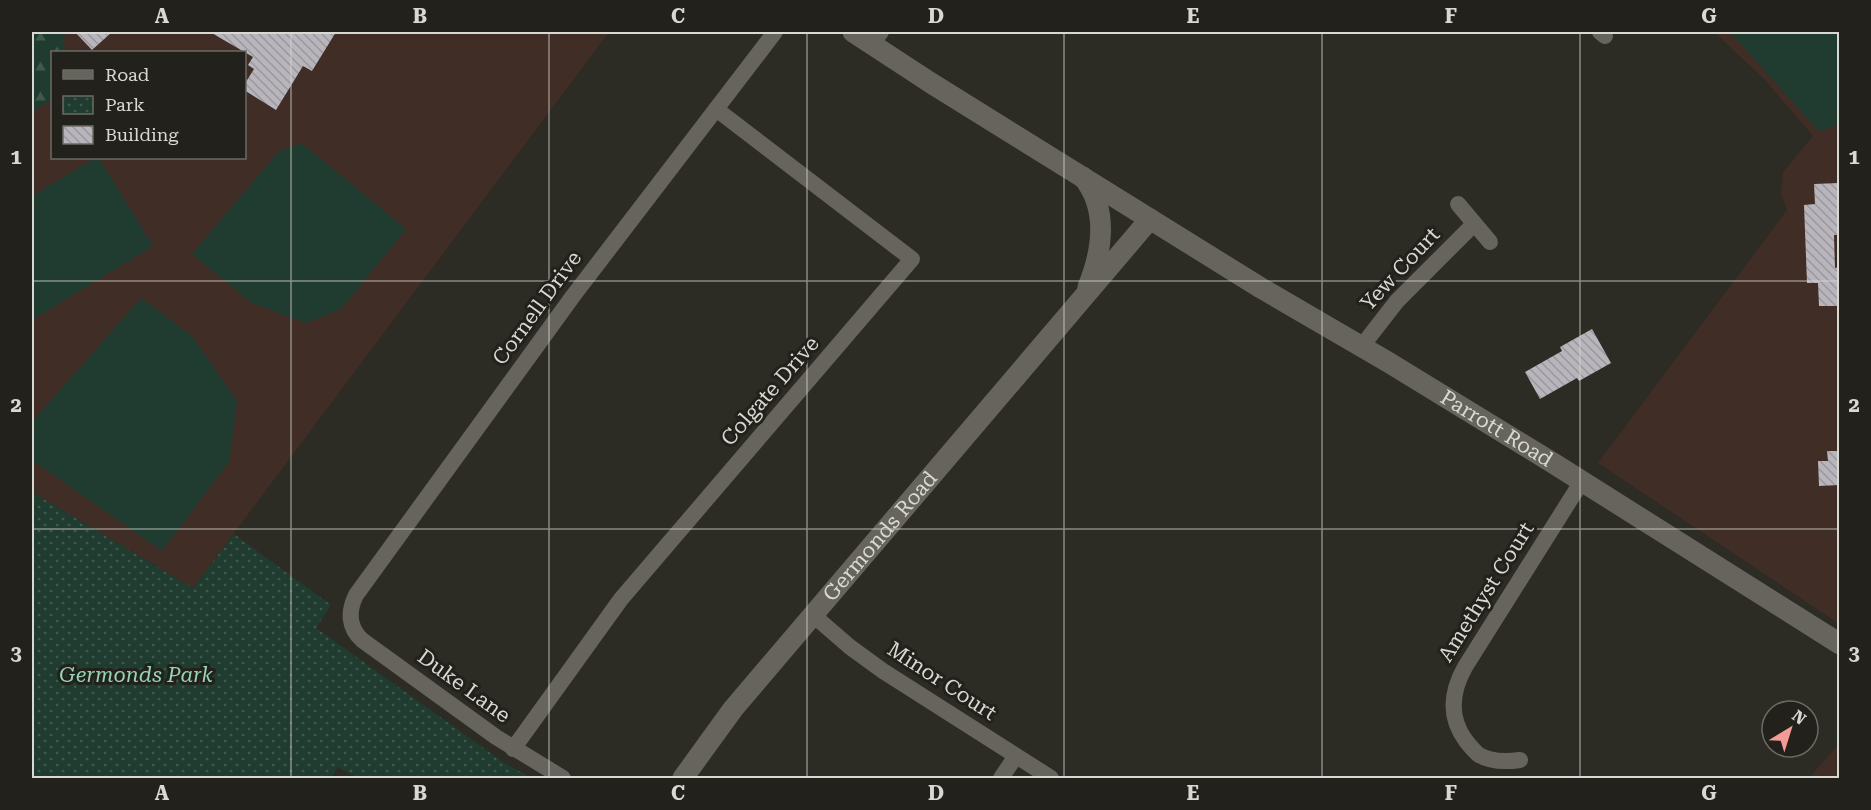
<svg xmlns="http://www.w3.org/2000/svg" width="1871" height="810" font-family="'Roboto Serif',serif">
<defs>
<pattern id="forest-firs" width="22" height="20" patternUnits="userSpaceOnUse" patternTransform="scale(1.5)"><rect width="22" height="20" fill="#203c30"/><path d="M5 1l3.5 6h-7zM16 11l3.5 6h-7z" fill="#40584d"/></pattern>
<pattern id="park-dots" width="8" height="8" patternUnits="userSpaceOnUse" patternTransform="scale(1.5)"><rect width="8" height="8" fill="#203c30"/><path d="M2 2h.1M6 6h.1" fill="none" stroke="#40584d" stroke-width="1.8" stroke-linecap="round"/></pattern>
<pattern id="building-back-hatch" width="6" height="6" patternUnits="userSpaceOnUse" patternTransform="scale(1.5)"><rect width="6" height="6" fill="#b9b5bc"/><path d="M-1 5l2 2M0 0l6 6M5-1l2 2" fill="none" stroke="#9b989d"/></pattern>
</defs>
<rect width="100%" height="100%" fill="#2c2b24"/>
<g fill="#402d26" fill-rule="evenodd">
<path d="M 32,32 L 609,32 L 193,588 L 32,492 ZM 52,52 L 244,52 L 244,158 L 52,158 Z"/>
<path d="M 1714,32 L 1839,32 L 1839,624 L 1598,463 L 1787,210 L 1781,194 L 1783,172 L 1813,136 L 1765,80 Z"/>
<path d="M 1839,744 L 1839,778 L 1809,778 Z"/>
</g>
<g fill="#203c30">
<path d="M 1730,32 L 1839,32 L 1839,122 L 1835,126 L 1819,131 Z"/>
<path d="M 302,143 L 406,229 L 341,309 L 306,323 L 252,303 L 192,254 L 279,151 Z"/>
<path d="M 95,158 L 99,158 L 153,246 L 32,320 L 32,196 Z"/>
<path d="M 141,298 L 192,336 L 237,401 L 229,462 L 162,551 L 32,460 L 32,422 Z"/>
</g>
<path fill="url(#forest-firs)" d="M 32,32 L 66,32 L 64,37 L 65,52 L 52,52 L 52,99 L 32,112 Z"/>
<path fill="url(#park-dots)" d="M 32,492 L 193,588 L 234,534 L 331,605 L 316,628 L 503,762 L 531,778 L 357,778 L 338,767 L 331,778 L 32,778 Z"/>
<g fill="url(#building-back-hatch)">
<path d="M 75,32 L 112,32 L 92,50 Z"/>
<path d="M 210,32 L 336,32 L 312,71 L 303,66 L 276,110 L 244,90 L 244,85 L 254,69 L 248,65 L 253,57 Z"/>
<path d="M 1839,183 L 1839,235 L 1834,235 L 1835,268 L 1839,267 L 1839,306 L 1819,306 L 1818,283 L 1807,283 L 1804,205 L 1815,204 L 1814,184 Z"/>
<path d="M 1592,329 L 1611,363 L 1579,381 L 1577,378 L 1540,399 L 1525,372 L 1562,351 L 1560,347 Z"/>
<path d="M 1827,451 L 1839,451 L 1839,485 L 1819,486 L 1818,461 L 1828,461 Z"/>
</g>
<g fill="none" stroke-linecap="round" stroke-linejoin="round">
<g stroke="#66645d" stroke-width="16">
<path d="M 1600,32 L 1605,36"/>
<path d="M 872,44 L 881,32"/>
<path d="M 1458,204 L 1490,242"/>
<path d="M 1362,346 L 1397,301 L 1474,224"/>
<path d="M 813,615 L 850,647 L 883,671 L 1051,778"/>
<path d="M 513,749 L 621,599 L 912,259 L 716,109"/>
<path d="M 1520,760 C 1506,762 1491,762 1479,755 C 1474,751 1470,746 1466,741 C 1448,717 1451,692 1465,667 L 1582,481"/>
<path d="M 563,778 L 496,737 L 362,640 C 348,627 348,611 356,595 L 573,296 L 775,32"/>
<path d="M 1001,778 L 1016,756"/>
</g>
<g stroke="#66645d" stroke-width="21">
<path id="s1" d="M 853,32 L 931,83 L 1261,288 L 1388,362 L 1553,463 L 1840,644"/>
<path d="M 1083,177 C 1109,209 1102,252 1088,287"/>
<path id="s2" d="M 683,778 L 733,709 L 1150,219"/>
</g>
</g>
<path fill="none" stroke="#d9d9d4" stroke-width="1.5" stroke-opacity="0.55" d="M 291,32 L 291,778M 549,32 L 549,778M 807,32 L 807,778M 1064,32 L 1064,778M 1322,32 L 1322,778M 1580,32 L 1580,778M 32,281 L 1840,281M 32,529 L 1840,529"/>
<g text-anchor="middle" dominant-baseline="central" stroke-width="6" stroke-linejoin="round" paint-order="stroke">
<g font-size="21" fill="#d9d9d4" stroke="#22211b">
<text transform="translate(1400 269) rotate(-47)">Yew Court</text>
<text transform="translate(537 308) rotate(-54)">Cornell Drive</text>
<text transform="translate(770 391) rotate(-49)">Colgate Drive</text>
<text stroke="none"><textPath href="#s1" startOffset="756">Parrott Road</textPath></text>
<text stroke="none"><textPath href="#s2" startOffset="312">Germonds Road</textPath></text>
<text transform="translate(1486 592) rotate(-58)">Amethyst Court</text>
<text transform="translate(942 681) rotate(33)">Minor Court</text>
<text transform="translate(464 686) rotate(36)">Duke Lane</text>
</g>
<g font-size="21" font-style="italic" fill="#95d4b7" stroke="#22211b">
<text x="136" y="675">Germonds Park</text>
</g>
</g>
<rect width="1871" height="810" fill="none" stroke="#22211b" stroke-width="66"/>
<rect x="51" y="51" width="195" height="108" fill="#22211b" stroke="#6b6b65" stroke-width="1.5"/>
<rect x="63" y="70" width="30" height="9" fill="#66645d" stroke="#6b6b65" stroke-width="1.5"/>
<text x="105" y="81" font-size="18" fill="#d9d9d4">Road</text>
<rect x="63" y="96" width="30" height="18" fill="url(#park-dots)" stroke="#6b6b65" stroke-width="1.5"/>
<text x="105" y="111" font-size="18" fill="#d9d9d4">Park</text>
<rect x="63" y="126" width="30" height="18" fill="url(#building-back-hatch)" stroke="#6b6b65" stroke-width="1.5"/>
<text x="105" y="141" font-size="18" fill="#d9d9d4">Building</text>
<g transform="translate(1790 729) rotate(38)"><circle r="28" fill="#22211b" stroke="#6b6b65" stroke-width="1.5"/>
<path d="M0-4.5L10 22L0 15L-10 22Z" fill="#f59b97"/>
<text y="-9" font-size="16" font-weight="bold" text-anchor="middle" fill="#d9d9d4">N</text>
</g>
<rect x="33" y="33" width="1805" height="744" fill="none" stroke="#d9d9d4" stroke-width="2"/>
<g font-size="20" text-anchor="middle" font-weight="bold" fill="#d9d9d4">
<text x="162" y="23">A</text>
<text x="420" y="23">B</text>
<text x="678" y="23">C</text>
<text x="936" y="23">D</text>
<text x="1193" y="23">E</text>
<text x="1451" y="23">F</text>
<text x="1709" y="23">G</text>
<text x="16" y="164">1</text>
<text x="1854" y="164">1</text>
<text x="16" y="412">2</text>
<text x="1854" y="412">2</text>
<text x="16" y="660">3</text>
<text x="1854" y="660">3</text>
<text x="162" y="800">A</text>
<text x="420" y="800">B</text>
<text x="678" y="800">C</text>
<text x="936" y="800">D</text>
<text x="1193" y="800">E</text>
<text x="1451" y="800">F</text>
<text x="1709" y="800">G</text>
</g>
</svg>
